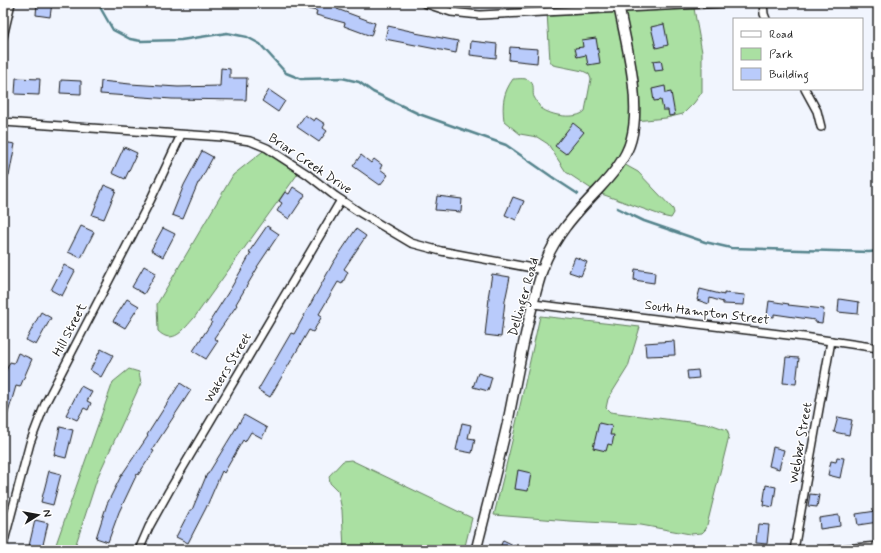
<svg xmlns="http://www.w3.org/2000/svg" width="881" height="553" font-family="Mynerve,sans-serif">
<rect width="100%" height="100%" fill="#f1f5fe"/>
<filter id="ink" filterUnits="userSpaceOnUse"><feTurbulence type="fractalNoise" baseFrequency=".025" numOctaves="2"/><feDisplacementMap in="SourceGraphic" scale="8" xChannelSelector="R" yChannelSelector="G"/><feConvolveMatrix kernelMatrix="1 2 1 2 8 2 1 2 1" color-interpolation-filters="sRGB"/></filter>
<g filter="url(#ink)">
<g fill="#aae0a2" stroke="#637e5f">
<path d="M 618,3 L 693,3 L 702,52 L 702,92 L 694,103 L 683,114 L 666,118 L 635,121 L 620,162 L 638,172 L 673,209 L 674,213 L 671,218 L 666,217 L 596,192 L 566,172 L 548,144 L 537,137 L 520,134 L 504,121 C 502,104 503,93 513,79 C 519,79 527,77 531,82 C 535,86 532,93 534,97 C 536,100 539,106 541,108 C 551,116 576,120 585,111 L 591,79 L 589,74 L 583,71 L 553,65 L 550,61 L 547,12 L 619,9 Z"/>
<path d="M 267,148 L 302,168 L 194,318 C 184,329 173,346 158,331 L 157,304 L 233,175 Z"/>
<path d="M 540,316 L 640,327 L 628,367 L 608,399 L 606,408 L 610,412 L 713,425 L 727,430 L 729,436 L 706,529 L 702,533 L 690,534 L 641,525 L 570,521 L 494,515 L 513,437 Z"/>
<path d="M 129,369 L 139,372 L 141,383 L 98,476 L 74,550 L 54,550 L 113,382 Z"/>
<path d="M 351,460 L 472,518 L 464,550 L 344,550 L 342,510 L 338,491 L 330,483 L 329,476 L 343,461 Z"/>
</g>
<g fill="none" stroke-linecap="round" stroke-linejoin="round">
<g stroke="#55848d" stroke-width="2.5">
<path d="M 100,3 L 101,9 L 113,30 L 130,39 L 141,41 L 181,40 L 227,33 L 247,37 L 260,44 L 286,73 L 301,79 L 342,78 L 359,82 L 373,92 L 419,114 L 506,145 L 555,179 L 578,194"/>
<path d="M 617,208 L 644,221 L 705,242 L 731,248 L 869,252 L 878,251"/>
</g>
</g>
<g fill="#b9cbfb" stroke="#1c1c1c">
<path d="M 37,3 L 52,3 L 50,17 L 36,15 Z"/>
<path d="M 310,3 L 331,3 L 338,5 L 337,9 L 375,23 L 371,36 L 344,26 L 345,23 L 316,15 L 317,11 L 308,9 Z"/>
<path d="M 664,24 L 668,45 L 656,48 L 651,27 Z"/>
<path d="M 388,26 L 415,32 L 415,33 L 458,41 L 456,53 L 385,39 Z"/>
<path d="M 596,38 L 600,63 L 588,65 L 586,55 L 577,57 L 575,48 L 583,47 L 582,40 Z"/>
<path d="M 471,41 L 497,44 L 496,58 L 470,55 Z"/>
<path d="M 510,47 L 538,49 L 537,63 L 509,60 Z"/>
<path d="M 661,60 L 663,70 L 655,71 L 653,61 Z"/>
<path d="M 221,68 L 230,69 L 230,78 L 247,78 L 246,100 L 172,99 L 100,94 L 101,81 L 130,84 L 178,87 L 220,86 Z"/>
<path d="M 16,78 L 40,79 L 39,95 L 15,94 Z"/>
<path d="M 61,80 L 81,81 L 81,94 L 60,93 Z"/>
<path d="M 665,86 L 666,93 L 671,92 L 675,115 L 669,116 L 668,110 L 663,110 L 661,100 L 654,101 L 652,89 Z"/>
<path d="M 269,90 L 285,101 L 278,112 L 262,101 Z"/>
<path d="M 305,115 L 314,121 L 316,118 L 325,124 L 323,128 L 327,131 L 319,142 L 297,127 Z"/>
<path d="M 573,123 L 584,132 L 566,154 L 555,146 Z"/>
<path d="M 3,142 L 15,144 L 9,176 L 3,175 Z"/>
<path d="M 124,147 L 137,153 L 125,179 L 112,173 Z"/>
<path d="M 202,151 L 213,157 L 199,183 L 198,183 L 183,219 L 172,215 L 184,185 Z"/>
<path d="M 361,155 L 371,163 L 374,159 L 382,165 L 380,169 L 388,175 L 380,185 L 353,166 Z"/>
<path d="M 104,185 L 116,190 L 104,219 L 92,215 Z"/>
<path d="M 293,187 L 305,195 L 289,219 L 277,211 L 282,203 L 279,201 L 285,192 L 289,194 Z"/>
<path d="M 437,196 L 462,199 L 461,212 L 435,210 Z"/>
<path d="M 513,197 L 524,201 L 516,220 L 505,215 Z"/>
<path d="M 81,226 L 94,232 L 81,258 L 68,252 Z"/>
<path d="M 267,226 L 279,234 L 257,267 L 258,267 L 236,304 L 237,305 L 214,338 L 218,341 L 206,359 L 193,351 L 212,322 L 210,321 L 231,288 L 251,253 L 249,252 Z"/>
<path d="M 163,228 L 175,234 L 163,257 L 151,250 Z"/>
<path d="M 356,229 L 366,236 L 344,269 L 348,272 L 342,284 L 338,282 L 319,314 L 322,316 L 313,332 L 309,330 L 270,397 L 258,390 L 291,333 L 294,334 L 333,263 Z"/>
<path d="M 575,257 L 587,262 L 581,276 L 569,272 Z"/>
<path d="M 64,265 L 75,271 L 62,296 L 51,290 Z"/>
<path d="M 144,266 L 156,273 L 144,294 L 132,287 Z"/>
<path d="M 635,269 L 655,272 L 654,283 L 634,280 Z"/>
<path d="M 492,274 L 510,277 L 505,301 L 501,337 L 485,335 L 489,298 L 488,298 Z"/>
<path d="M 700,289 L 724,295 L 724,293 L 745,295 L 744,305 L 723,304 L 723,302 L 710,298 L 709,304 L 697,300 Z"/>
<path d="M 127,299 L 139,306 L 125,328 L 113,321 Z"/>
<path d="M 839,299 L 859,302 L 858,314 L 838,312 Z"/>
<path d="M 769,301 L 789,304 L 788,305 L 824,309 L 822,323 L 815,322 L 815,320 L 774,314 L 774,317 L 767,316 Z"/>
<path d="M 41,312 L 51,318 L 36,345 L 26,340 Z"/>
<path d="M 674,341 L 675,355 L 646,356 L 645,343 Z"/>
<path d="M 101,349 L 113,355 L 101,377 L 90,370 Z"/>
<path d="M 18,353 L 32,359 L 20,387 L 16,386 L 5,423 L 3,422 L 3,377 L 10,362 L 14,363 Z"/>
<path d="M 786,357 L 799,358 L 796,384 L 783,383 Z"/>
<path d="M 698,370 L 699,378 L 688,379 L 687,371 Z"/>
<path d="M 478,373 L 492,377 L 488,391 L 473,387 Z"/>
<path d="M 180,383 L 191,390 L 152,450 L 154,451 L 138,475 L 137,474 L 119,512 L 108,542 L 96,538 L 107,504 L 121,476 L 148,436 L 147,435 Z"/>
<path d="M 81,386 L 92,392 L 87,401 L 91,403 L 88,410 L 84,408 L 77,420 L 66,415 Z"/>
<path d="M 244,415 L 267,428 L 262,438 L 251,432 L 245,442 L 243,440 L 224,473 L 222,471 L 206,508 L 188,543 L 176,537 L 190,510 L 192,510 L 207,474 L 208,474 Z"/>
<path d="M 838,417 L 852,420 L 849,435 L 834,432 Z"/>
<path d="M 462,423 L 471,425 L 468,438 L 475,439 L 472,453 L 456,450 Z"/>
<path d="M 599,423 L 612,426 L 610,435 L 614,435 L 612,445 L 608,444 L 606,451 L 593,448 Z"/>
<path d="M 60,427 L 73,430 L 66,458 L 54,455 Z"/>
<path d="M 773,447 L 784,450 L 779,469 L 769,466 Z"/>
<path d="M 837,457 L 844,458 L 840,478 L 828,475 L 831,461 L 836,462 Z"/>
<path d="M 518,470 L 531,473 L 528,491 L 515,489 Z"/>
<path d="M 49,471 L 61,474 L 53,505 L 41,502 Z"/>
<path d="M 766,485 L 776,487 L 773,507 L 763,505 Z"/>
<path d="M 810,494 L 819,495 L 817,507 L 808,506 Z"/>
<path d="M 876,511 L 878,522 L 858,525 L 856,514 Z"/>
<path d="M 839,515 L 840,526 L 820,529 L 819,518 Z"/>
<path d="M 35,520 L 48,523 L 42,549 L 29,546 Z"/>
<path d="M 758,524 L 769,525 L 767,544 L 756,543 Z"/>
<path d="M 503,540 L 524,550 L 499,550 Z"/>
</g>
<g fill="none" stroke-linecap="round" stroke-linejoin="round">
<defs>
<g id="minor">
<path d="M 424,3 L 451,12 L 480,15 L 726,3"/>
<path d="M 763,3 L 764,14 L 766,19"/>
<path d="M 3,37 L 11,3"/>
<path d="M 805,89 L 817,111 L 821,127"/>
<path d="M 3,122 L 223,137 L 250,141 L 267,148 L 307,174 L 335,196 L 359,212 L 411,243 L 441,251 L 543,270"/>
<path d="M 533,304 L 804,337 L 878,348"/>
<path d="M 3,545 L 30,443 L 45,404 L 150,201 L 181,135"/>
<path d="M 139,550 L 149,527 L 169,491 L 341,200"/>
<path d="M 794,550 L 831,341"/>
<path d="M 831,550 L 878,546"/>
</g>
<path id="tertiary" d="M 476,550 C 487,507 498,464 508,421 C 518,371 527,320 542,271 C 552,239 575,214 598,190 C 611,176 626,159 631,140 C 642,101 626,43 618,3"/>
</defs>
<use href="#minor" stroke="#1c1c1c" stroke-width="10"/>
<use href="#tertiary" stroke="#1c1c1c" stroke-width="12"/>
<use href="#minor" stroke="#fff" stroke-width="7"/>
<use href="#tertiary" stroke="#fff" stroke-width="9"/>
</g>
</g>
<g text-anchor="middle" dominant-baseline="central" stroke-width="3" stroke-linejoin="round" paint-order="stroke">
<g font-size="13" fill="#1c1c1c" stroke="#fff">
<text transform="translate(310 164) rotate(34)">Briar Creek Drive</text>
<text transform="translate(524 297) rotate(-74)">Dellinger Road</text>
<text transform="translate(707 313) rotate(7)">South Hampton Street</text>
<text transform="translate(70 330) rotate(-62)">Hill Street</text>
<text transform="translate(228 368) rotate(-59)">Waters Street</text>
<text transform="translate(801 443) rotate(-80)">Webber Street</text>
</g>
</g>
<rect width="881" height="553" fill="none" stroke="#fff" stroke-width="16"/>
<rect x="8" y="8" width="865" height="537" fill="none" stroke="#1c1c1c" stroke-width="1.5" filter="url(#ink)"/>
<rect x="733" y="18" width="130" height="72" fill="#ffffff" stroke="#a4a4a4"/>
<rect x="741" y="31" width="20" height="6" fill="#ffffff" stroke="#a4a4a4"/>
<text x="769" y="38" font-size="12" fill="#1c1c1c">Road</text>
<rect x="741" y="48" width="20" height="12" fill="#aae0a2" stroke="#a4a4a4"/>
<text x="769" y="58" font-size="12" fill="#1c1c1c">Park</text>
<rect x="741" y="68" width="20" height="12" fill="#b9cbfb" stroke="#a4a4a4"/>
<text x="769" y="78" font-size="12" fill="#1c1c1c">Building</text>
<g transform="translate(38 515) rotate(79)" stroke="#ffffff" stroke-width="3" paint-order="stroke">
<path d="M0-3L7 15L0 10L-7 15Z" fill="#1c1c1c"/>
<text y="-6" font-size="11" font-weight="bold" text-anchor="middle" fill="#1c1c1c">N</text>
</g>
</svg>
